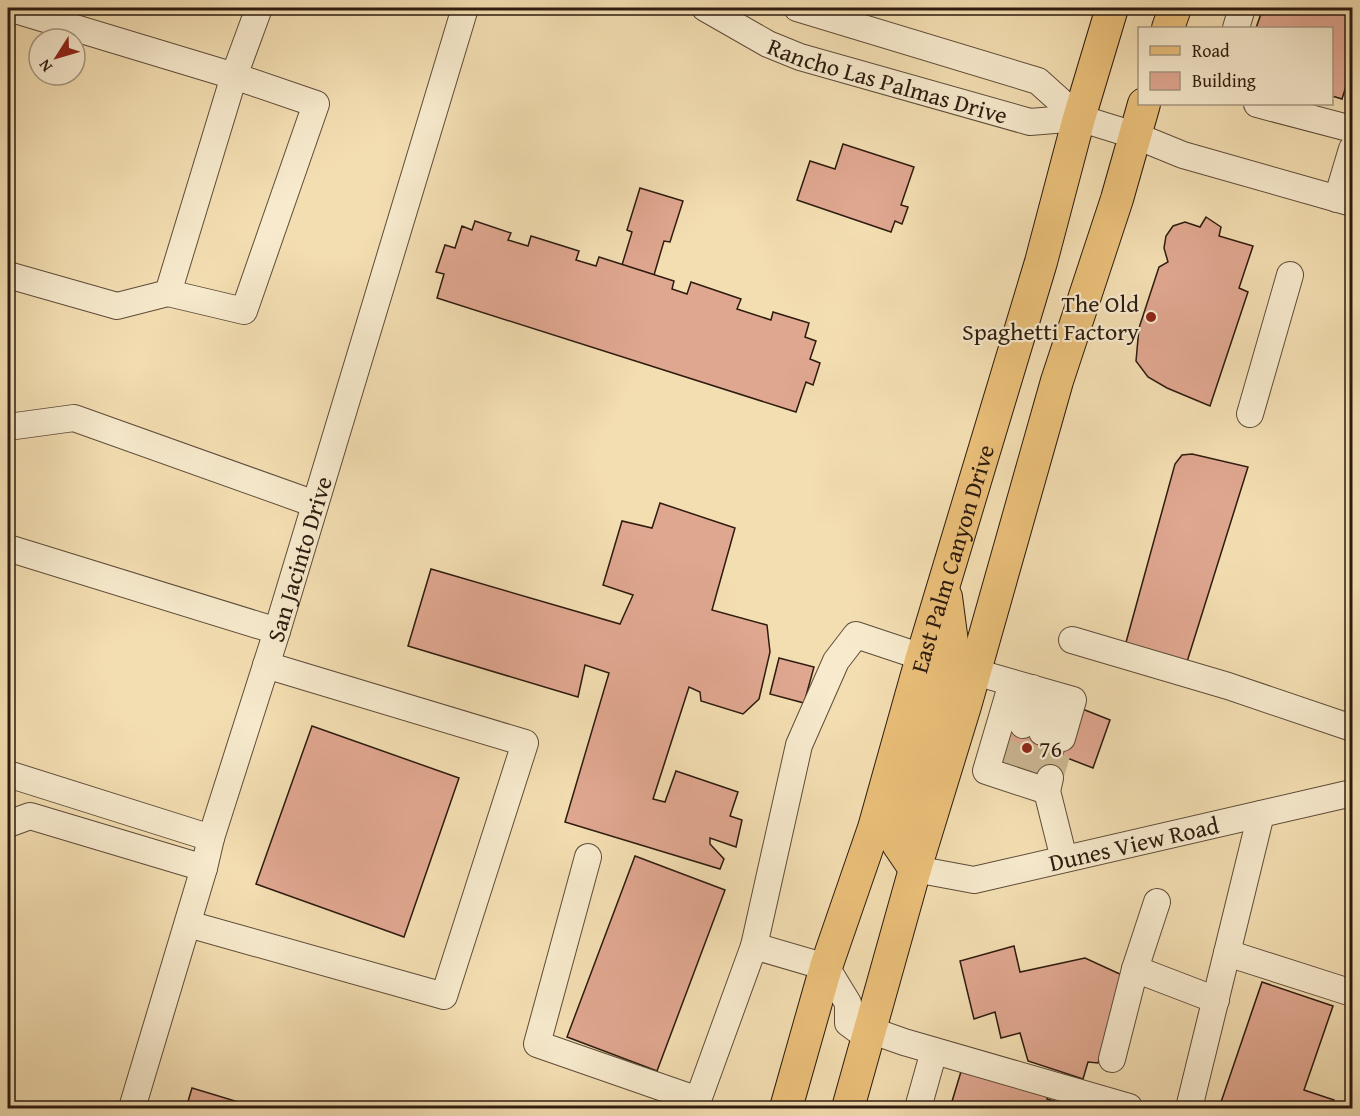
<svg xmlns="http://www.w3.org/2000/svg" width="1360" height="1116" font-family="'Gentium Book Plus',serif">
<rect width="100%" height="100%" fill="#f3deb2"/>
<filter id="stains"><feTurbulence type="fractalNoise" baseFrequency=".00333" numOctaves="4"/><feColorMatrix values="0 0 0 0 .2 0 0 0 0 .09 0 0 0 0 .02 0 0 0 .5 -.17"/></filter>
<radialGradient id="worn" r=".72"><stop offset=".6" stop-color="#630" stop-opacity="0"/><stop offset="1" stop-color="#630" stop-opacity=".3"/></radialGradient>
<g fill="#e0a790" stroke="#2d1b0f" stroke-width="1.5">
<path d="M 1263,8 L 1352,8 L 1352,67 L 1342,99 L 1332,96 L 1332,28 L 1256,28 Z"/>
<path d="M 843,144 L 914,167 L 901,205 L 908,207 L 902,224 L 895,221 L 891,232 L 797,200 L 810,161 L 835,169 Z"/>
<path d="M 640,188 L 683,201 L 670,242 L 664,241 L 654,275 L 622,265 L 632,232 L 627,230 Z"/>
<path d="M 1206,217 L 1221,227 L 1219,236 L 1253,246 L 1239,288 L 1248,292 L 1210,406 L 1167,388 L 1148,377 L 1136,361 L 1139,328 L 1159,267 L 1168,262 L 1164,248 L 1166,236 L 1173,226 L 1185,222 L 1200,227 Z"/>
<path d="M 475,221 L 511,233 L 508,240 L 528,246 L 531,236 L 579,251 L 576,260 L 596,266 L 599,257 L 674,281 L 672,289 L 687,294 L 691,282 L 741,299 L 737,309 L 771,320 L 773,312 L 809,323 L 805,337 L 816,341 L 810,359 L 820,363 L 813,385 L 806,382 L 796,412 L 437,298 L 444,274 L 436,272 L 445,245 L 455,248 L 462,226 L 472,230 Z"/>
<path d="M 1192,454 L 1248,467 L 1186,665 L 1125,646 L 1175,464 L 1182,455 Z"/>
<path d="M 660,503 L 735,528 L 712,610 L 767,625 L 770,652 L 759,699 L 743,714 L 701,701 L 700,692 L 689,687 L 653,799 L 665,802 L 676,771 L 738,792 L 730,816 L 742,820 L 736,847 L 710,838 L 710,844 L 724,859 L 720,869 L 565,822 L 609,673 L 585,665 L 578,697 L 408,646 L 431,569 L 620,624 L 633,595 L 603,585 L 622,521 L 652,528 Z"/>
<path d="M 779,658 L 814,667 L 804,703 L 770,694 Z"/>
<path d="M 1080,708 L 1110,720 L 1093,768 L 1062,756 Z"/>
<path d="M 1008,715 L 1066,733 L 1053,775 L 995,756 Z"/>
<path d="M 312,726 L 459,778 L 404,937 L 256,884 Z"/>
<path d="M 635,856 L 725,890 L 657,1071 L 567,1037 Z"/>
<path d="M 1014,946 L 1020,972 L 1085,958 L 1122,975 L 1098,1063 L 1088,1062 L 1083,1079 L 1028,1061 L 1020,1033 L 1001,1038 L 995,1012 L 974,1019 L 960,961 Z"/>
<path d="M 1262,982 L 1333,1006 L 1304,1090 L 1334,1100 L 1331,1108 L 1219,1108 Z"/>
<path d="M 963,1065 L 1049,1093 L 1047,1099 L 1077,1108 L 950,1108 Z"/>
<path d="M 192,1088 L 255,1107 L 255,1108 L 186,1108 Z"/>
</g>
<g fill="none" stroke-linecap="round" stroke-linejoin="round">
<g stroke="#cbb791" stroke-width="26" stroke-dasharray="26 13" stroke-linecap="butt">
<path d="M 1009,767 L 1023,725"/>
<path d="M 1029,772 L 1042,732"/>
<path d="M 1050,778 L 1062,738"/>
</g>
<defs>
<g id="minor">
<path d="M 9,8 L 234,76 L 168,293"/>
<path id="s1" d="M 705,8 L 768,44 L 800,57 L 1030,122 L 1079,118 L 1134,135 L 1183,155 L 1352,203"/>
<path d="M 797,8 L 1038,81 L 1079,118"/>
<path d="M 1236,28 L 1242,8"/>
<path d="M 1257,104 L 1352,129"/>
<path d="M 1337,199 L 1352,149"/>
<path d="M 8,275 L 117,306 L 168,293 L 244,311 L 316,104 L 234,76 L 259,8"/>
<path d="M 1250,414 L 1290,275"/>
<path d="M 8,427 L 74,418 L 315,504"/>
<path d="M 8,548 L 277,631"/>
<path d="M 1072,640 L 1228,686 L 1352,728"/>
<path d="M 975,672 L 1073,700 L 1062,738"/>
<path d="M 1012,683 L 986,771 L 1047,791"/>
<path d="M 1023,725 L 1032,688"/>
<path d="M 1042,732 L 1052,695"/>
<path d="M 8,774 L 211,838"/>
<path d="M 1050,778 L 1047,791 L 1064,859"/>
<path d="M 8,824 L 30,816 L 204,868"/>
<path d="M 588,857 L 537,1044 L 698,1100 L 754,946 L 799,745 L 836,661 L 856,635 L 922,657"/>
<path id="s2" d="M 915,869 L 974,880 L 1352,793"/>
<path d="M 1157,902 L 1135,969 L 1216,1000"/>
<path d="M 188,924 L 444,996 L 525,743 L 266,665"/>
<path d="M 754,946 L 826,967 L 848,1003 L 848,1023 L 867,1037"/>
<path d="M 1227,953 L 1352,993"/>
<path d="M 870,1030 L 904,1042 L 1129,1107 L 1128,1108"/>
<path d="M 1112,1059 L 1135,969"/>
<path id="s3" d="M 132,1108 L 204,868 L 211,838 L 277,631 L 465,8"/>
<path d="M 918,1108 L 934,1051"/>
<path d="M 1189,1108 L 1261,814"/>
</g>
<g id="major">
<path d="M 1168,28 L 1175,8"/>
<path d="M 915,869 L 898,844 L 896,830 L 953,650 L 946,597"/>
<path id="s4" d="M 786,1108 L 826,967 L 874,828 L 922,657 L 1041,262 L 1079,118 L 1112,8"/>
<path d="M 848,1108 L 915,869 L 965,706 L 1057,381 L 1117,199 L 1144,104"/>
</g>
</defs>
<use href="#minor" stroke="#5e4c38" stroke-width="28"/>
<use href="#major" stroke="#2d1b0f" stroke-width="34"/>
<use href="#minor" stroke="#f7eacd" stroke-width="26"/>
<use href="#major" stroke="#eabf79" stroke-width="32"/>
</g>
<g fill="#8f2418" stroke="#f7eacd" stroke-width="2">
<circle cx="1151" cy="317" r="6"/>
<circle cx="1027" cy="748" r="6"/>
</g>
<g text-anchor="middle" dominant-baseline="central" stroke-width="4.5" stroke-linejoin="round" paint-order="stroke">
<g font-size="24" fill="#2d1b0f" stroke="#f7eacd">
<text stroke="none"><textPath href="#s1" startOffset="198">Rancho Las Palmas Drive</textPath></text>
<text stroke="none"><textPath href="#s3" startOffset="574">San Jacinto Drive</textPath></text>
<text stroke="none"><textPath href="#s4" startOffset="574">East Palm Canyon Drive</textPath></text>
<text stroke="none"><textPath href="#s2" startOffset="224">Dunes View Road</textPath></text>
</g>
<g font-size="24" fill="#2d1b0f" stroke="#f7eacd" text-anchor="end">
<text x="1139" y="303">The Old<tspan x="1139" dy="28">Spaghetti Factory</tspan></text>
<text x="1039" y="748" text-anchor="start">76</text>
</g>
</g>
<rect width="1360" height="1116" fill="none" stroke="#f3deb2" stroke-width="30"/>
<rect x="9" y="9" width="1342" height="1098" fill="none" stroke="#2d1b0f" stroke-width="3"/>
<rect x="15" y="15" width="1330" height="1086" fill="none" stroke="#2d1b0f" stroke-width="1.5"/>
<rect x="1138" y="27" width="195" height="78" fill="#f7eacd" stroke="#a69781" stroke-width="1.5"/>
<rect x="1150" y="46" width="30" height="9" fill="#eabf79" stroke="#a69781" stroke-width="1.5"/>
<text x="1192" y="57" font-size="18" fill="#2d1b0f">Road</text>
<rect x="1150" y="72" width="30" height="18" fill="#e0a790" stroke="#a69781" stroke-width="1.5"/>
<text x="1192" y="87" font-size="18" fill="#2d1b0f">Building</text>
<g transform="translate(57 57) rotate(233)"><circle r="28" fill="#f7eacd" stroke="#a69781" stroke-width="1.5"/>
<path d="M0-4.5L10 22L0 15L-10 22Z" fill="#8f2418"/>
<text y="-9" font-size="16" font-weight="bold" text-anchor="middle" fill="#2d1b0f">N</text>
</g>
<rect width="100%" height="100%" filter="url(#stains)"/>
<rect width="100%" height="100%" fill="url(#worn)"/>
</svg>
